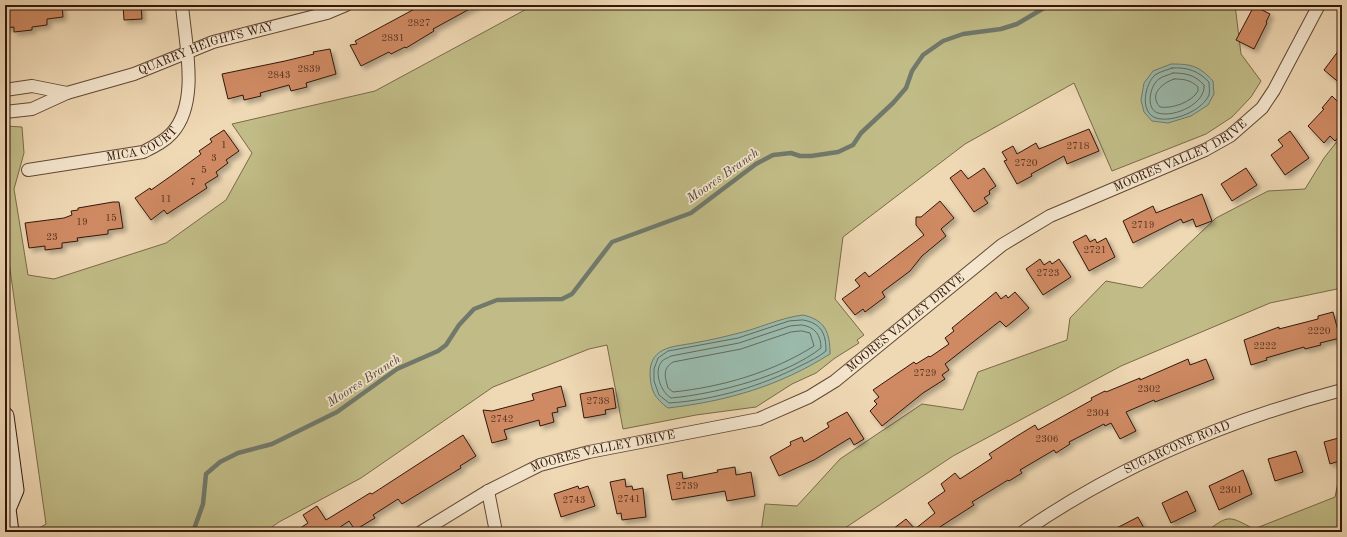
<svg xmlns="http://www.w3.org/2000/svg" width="1347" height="537" font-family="'Old Standard TT',serif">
<defs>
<filter id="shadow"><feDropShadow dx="3.5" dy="3.5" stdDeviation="2" flood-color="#0004"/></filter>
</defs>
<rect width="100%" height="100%" fill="#efd8b4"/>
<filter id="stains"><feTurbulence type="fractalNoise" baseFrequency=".005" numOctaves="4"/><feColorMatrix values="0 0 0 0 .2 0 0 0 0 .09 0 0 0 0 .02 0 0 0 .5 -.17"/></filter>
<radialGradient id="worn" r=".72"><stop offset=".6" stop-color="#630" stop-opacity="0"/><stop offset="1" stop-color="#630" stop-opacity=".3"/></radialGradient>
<g fill="#c1bc87" stroke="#7a6a48">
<path d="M 534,5 L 1235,5 L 1241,54 L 1261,81 L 1251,97 L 1232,117 L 1206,134 L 1112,171 L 1074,83 L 965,144 L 843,237 L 835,299 L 864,335 L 857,340 L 859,343 L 835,358 L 816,373 L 792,384 L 756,407 L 696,415 L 623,429 L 607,345 L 589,349 L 493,387 L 361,478 L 279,522 L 265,532 L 36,532 L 36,530 L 46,524 L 5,234 L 5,126 L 22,127 L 24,153 L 14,189 L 28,275 L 54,279 L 166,243 L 226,200 L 252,153 L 232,124 L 375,91 Z"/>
<path d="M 1342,135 L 1342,288 L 1270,303 L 1121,366 L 953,456 L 839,532 L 761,532 L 765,504 L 797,506 L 840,459 L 922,404 L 963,410 L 978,372 L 1067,340 L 1070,318 L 1106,281 L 1142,288 L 1216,218 L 1268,191 L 1305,189 L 1324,158 Z"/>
<path d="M 1342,477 L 1342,532 L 1206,532 C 1229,514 1229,516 1254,529 L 1335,497 L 1339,478 Z"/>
</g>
<g fill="#9abaac" stroke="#71796b">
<path d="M 1171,64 C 1192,64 1199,66 1213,81 L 1214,94 L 1208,105 L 1191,116 L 1168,123 L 1152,121 L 1144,112 L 1141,100 L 1144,83 L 1153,71 Z"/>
<path d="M 803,315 C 825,320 830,332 830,354 C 779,386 728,401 668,408 C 655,398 651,392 650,375 C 649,344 678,347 699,342 C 711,340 723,337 735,334 C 758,329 779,318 803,315 Z"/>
</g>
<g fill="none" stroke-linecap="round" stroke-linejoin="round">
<g stroke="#66695b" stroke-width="1">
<path d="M 1172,68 C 1188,67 1198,71 1209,82 C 1209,86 1210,91 1209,95 C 1202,111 1172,123 1156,118 C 1139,112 1145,84 1155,75 C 1159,72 1167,70 1172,68 Z"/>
<path d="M 1173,73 C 1186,73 1195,75 1204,85 C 1206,103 1175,118 1158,113 C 1145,109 1150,85 1159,79 C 1163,76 1169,75 1173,73 Z"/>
<path d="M 1174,79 C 1184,79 1191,80 1198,87 L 1198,91 C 1192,102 1172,109 1160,107 C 1148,94 1163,83 1174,79 Z"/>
<path d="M 803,320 C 821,323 826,333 826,351 C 819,357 810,361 802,365 C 762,386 715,400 669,403 L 659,395 L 654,381 L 654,369 L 658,358 L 668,351 L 738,338 L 789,321 Z"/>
<path d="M 802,325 C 815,327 821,335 821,348 C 786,376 715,394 671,398 C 661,392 653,372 662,361 C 664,359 668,358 671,356 L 739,343 L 790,326 Z"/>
<path d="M 802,331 L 810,333 L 814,346 C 773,372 722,387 673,392 L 668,388 C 665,377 662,369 673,362 L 741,349 L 791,332 Z"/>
</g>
<path stroke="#71796b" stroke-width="4.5" d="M 193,532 L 203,504 L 206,474 L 220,462 L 238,453 L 272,444 L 337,412 L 397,369 L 438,351 L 446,345 L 459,325 L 474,309 L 497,300 L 562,299 L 572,294 L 612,242 L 691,213 L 756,164 L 773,155 L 791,153 L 800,156 L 811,156 L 838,152 L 853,145 L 861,133 L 893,103 L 906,88 L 912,71 L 923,55 L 943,41 L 963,34 L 1001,29 L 1017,24 L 1049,5"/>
</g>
<g fill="#cf8a64" stroke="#33180a" filter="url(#shadow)">
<path d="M 5,5 L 62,5 L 63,17 L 47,19 L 47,25 L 32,27 L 32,30 L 14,32 L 14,27 L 5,28 Z"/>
<path d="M 123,5 L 141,5 L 142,19 L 124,20 Z"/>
<path d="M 422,5 L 477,5 L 433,29 L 434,31 L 406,48 L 405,47 L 391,54 L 389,52 L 361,66 L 350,45 L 357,44 L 355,41 Z"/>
<path d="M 1254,6 L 1270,14 L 1266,22 L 1267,23 L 1254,49 L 1236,40 Z"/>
<path d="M 1342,46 L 1342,85 L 1324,70 Z"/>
<path d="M 330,49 L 336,74 L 306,83 L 307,87 L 291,91 L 289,85 L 260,93 L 261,96 L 244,100 L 243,95 L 228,99 L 222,74 L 285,61 L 314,54 L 313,52 Z"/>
<path d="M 1332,96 L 1342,106 L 1342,133 L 1335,141 L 1330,136 L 1324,143 L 1308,126 L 1324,109 L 1322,108 Z"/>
<path d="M 1089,129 L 1099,151 L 1067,164 L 1064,156 L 1031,174 L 1032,176 L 1017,184 L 1004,161 L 1007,160 L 1002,152 L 1013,146 L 1017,154 L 1036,143 L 1039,149 Z"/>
<path d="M 224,130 L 239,151 L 226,160 L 228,163 L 216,172 L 218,176 L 205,184 L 207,188 L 167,214 L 164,210 L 151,220 L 135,198 L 150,188 L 151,190 L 171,176 L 201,154 L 199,151 L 212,142 L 210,139 Z"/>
<path d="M 1290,131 L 1309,158 L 1285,175 L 1271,155 L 1283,146 L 1278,140 Z"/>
<path d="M 984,168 L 996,186 L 989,191 L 990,194 L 984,198 L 988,203 L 974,212 L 950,178 L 961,170 L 968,179 Z"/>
<path d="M 1246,168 L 1257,185 L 1232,201 L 1221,184 Z"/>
<path d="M 1202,194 L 1212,221 L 1196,227 L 1193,219 L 1183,223 L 1181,219 L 1133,243 L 1123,221 L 1153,206 L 1156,213 Z"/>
<path d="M 940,201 L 954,218 L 941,229 L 946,236 L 922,256 L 910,271 L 882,292 L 885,297 L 865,312 L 863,309 L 855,315 L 842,299 L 860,286 L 855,280 L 865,272 L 869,277 L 924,235 L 916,225 L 916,217 L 921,217 Z"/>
<path d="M 113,202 L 119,202 L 123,228 L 108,230 L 108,234 L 77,238 L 78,241 L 62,243 L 62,248 L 45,250 L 45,246 L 29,248 L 25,223 L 64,218 L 72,215 L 71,211 L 78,210 L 78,208 Z"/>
<path d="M 1086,235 L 1090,242 L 1095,239 L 1097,243 L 1106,238 L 1115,257 L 1089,271 L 1073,242 Z"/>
<path d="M 1040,259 L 1044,265 L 1050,261 L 1052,264 L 1059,259 L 1071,277 L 1043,295 L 1026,269 Z"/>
<path d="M 996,292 L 1001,299 L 1006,295 L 1008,298 L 1015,292 L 1029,308 L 1006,327 L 1000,321 L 945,364 L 949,370 L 942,375 L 945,379 L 923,393 L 882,426 L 870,411 L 877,404 L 874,401 L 879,397 L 873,390 L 914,362 L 916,364 L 929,356 L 930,357 L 949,344 L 945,338 L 954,331 L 952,328 Z"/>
<path d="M 1333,312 L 1340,338 L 1320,343 L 1321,345 L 1305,349 L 1304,347 L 1266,358 L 1267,360 L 1251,365 L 1244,340 L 1279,327 L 1279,329 L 1318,319 L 1318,316 Z"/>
<path d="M 1188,359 L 1190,365 L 1206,359 L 1214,379 L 1155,402 L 1154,400 L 1126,412 L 1136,431 L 1120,439 L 1111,423 L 1105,426 L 1104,424 L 1069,442 L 1070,444 L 1056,453 L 1054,450 L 1020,470 L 1022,473 L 1009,481 L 1008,480 L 972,502 L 974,505 L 932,532 L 889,532 L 906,519 L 915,529 L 935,513 L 928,503 L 945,491 L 941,484 L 955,473 L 960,479 L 992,458 L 989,454 L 1017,436 L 1035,425 L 1038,430 L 1092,400 L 1091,398 L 1105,391 L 1106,392 L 1140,378 L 1140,380 Z"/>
<path d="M 561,386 L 566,406 L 557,408 L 558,412 L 552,413 L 554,422 L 540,426 L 539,420 L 504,430 L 507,439 L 492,443 L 483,410 L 492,411 L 534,400 L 532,394 Z"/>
<path d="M 613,388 L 616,408 L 605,410 L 606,414 L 584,418 L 580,394 Z"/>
<path d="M 847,412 L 864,439 L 854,445 L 850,438 L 814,460 L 779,476 L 770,457 L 791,445 L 790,442 L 802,437 L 804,442 L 829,427 L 827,423 Z"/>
<path d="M 463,435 L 476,456 L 460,466 L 461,468 L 402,504 L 398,499 L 373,515 L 375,518 L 355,530 L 349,521 L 333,532 L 294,532 L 308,523 L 303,515 L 317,506 L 326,520 L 370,493 L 372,494 Z"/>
<path d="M 1342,437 L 1342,460 L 1330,464 L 1324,442 Z"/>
<path d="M 1296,451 L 1303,472 L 1275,481 L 1268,459 Z"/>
<path d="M 735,467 L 736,475 L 751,472 L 755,496 L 727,501 L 725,491 L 672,500 L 667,475 L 682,472 L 683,479 L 718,472 L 717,470 Z"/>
<path d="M 1243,470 L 1252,494 L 1219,510 L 1209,486 Z"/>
<path d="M 625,479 L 626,487 L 632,486 L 633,490 L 643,488 L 646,517 L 622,520 L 621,513 L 617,514 L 610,482 Z"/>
<path d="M 578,486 L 579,489 L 588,486 L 595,506 L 561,517 L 554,494 Z"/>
<path d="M 1187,491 L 1196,511 L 1171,523 L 1162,503 Z"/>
<path d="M 1138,517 L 1146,532 L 1109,532 Z"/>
</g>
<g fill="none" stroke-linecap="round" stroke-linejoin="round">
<defs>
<g id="minor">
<path d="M 5,90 L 32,86 L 67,93"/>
<path id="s1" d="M 5,112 L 32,109 L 67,93 L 134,74 L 213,42 L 327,13 L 346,5"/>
<path id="s2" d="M 28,170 L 143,152 C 153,147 164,142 172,133 C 200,102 185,43 182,5"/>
<path d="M 488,491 L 496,532"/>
<path id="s3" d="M 421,532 L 488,491 L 540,465 L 589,452 L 759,419 L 809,397 L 835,381 L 1002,245 L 1050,216 L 1205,150 L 1230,136 L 1262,108 L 1274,90 L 1319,5"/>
<path id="s4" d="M 1023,532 C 1120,465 1228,420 1342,390"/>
</g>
<path id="secondary" d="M 5,416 L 15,490 L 7,509 L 10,532"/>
</defs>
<use href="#minor" stroke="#624834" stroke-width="14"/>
<use href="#secondary" stroke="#33180a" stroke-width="19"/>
<use href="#minor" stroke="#f5e6ce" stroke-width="12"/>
<use href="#secondary" stroke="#f5e6ce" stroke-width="17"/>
</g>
<g text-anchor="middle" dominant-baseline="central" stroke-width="3.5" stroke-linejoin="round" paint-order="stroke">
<g font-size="10" fill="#5a3420">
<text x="419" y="23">2827</text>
<text x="393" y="38">2831</text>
<text x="309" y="69">2839</text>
<text x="279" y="75">2843</text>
<text x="224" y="145">1</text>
<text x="1078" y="146">2718</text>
<text x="214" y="158">3</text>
<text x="1026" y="163">2720</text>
<text x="204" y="170">5</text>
<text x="193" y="182">7</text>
<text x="166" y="199">11</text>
<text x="111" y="218">15</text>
<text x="82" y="222">19</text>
<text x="1143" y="225">2719</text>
<text x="52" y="237">23</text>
<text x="1095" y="250">2721</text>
<text x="1048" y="273">2723</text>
<text x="1319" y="331">2220</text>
<text x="1265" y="346">2222</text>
<text x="925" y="373">2729</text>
<text x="1149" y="389">2302</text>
<text x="598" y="401">2738</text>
<text x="1098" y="413">2304</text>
<text x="502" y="419">2742</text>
<text x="1047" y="439">2306</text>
<text x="687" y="486">2739</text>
<text x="1231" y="490">2301</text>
<text x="629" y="499">2741</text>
<text x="574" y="500">2743</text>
</g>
<g font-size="12" fill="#33180a" stroke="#f5e6ce">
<text stroke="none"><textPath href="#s1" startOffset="212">QUARRY HEIGHTS WAY</textPath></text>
<text stroke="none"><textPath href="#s2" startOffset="118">MICA COURT</textPath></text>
<text stroke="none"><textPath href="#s3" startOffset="861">MOORES VALLEY DRIVE</textPath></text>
<text stroke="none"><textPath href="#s3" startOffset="537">MOORES VALLEY DRIVE</textPath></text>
<text stroke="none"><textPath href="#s4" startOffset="176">SUGARCONE ROAD</textPath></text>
<text stroke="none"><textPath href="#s3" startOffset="201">MOORES VALLEY DRIVE</textPath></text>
</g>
<g font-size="13" font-style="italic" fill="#52493b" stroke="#f5e6ce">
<text transform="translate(723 176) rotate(-35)">Moores Branch</text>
<text transform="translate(364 381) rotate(-33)">Moores Branch</text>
</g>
</g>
<rect width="1347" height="537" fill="none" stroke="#efd8b4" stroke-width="20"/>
<rect x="6" y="6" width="1335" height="525" fill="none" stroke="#33180a" stroke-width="2"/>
<rect x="10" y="10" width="1327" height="517" fill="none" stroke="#33180a"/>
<rect width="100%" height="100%" filter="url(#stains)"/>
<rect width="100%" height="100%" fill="url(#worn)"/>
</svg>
